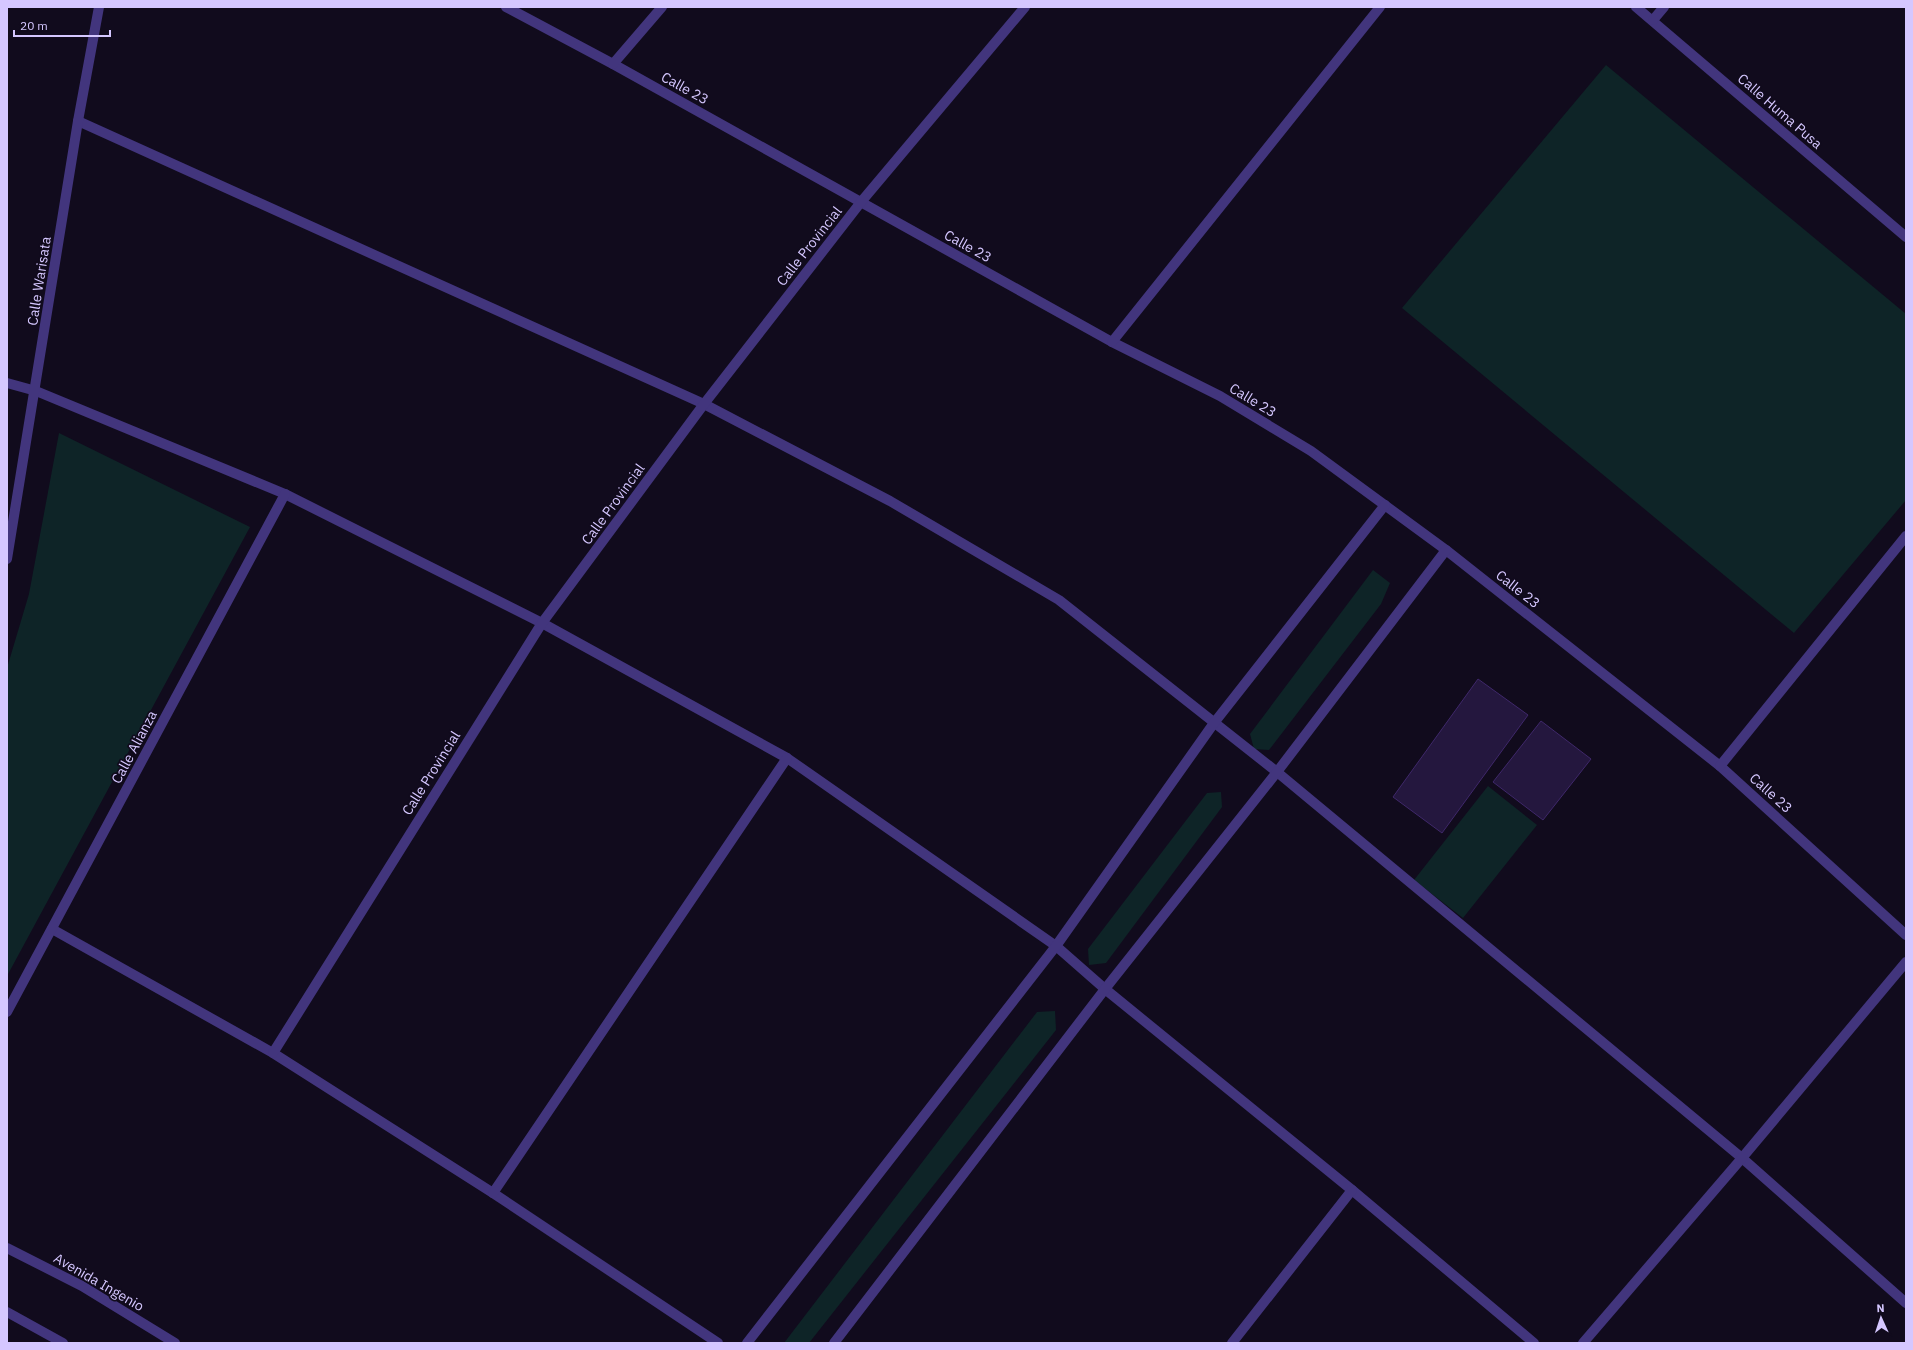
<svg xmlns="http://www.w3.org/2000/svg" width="1913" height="1350" font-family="'IBM Plex Sans',sans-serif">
<rect width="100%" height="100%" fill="#110b1d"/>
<g fill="#0e2427">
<path d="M 1606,65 L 1906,314 L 1906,500 L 1794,633 L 1402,308 Z"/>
<path d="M 59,433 L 250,527 L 7,976 L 7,668 L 29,594 Z"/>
<path d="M 1373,570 L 1390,583 L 1381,604 L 1269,750 L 1254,749 L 1250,734 Z"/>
<path d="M 1488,786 L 1537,825 L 1463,918 L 1414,880 Z"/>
<path d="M 1221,792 L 1222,807 L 1106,963 L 1089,965 L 1088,949 L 1207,793 Z"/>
<path d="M 1055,1011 L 1056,1030 L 809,1343 L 784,1343 L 1037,1012 Z"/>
</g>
<g fill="#24173e" stroke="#3f286a">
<path d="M 1478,679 L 1528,715 L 1442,833 L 1393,797 Z"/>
<path d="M 1541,721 L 1591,759 L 1543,820 L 1493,782 Z"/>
</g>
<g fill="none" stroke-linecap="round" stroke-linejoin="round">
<g stroke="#42357d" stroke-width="10">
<path d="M 506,7 L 613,64 L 1112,342 L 1220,396 L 1311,451 L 1446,550 L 1720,766 L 1906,935"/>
<path d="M 1636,7 L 1906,237"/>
<path d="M 1653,20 L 1664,7"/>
<path d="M 613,64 L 662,7"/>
<path d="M 78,121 L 704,404 L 890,501 L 1059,600 L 1277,772 L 1742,1158 L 1906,1303"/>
<path d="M 1112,342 L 1380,7"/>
<path d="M 7,383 L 36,391 L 285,494 L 542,623 L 787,758 L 1056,946 L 1105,989 L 1352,1190 L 1534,1343"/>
<path d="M 7,559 L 78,121 L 99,7"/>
<path d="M 1720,766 L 1906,536"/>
<path d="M 52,929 L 273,1053 L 493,1193 L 718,1343"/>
<path d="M 7,1012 L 285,494"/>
<path d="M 273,1053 L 542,623 L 704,404 L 861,202 L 1025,7"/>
<path d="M 493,1193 L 787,758"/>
<path d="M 747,1343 L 1056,946 L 1214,723 L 1385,505"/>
<path d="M 834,1343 L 1105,989 L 1277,772 L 1446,550"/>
<path d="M 1232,1343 L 1352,1190"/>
<path d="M 1583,1343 L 1742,1158 L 1906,962"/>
</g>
<g stroke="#42357d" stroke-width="10">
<path d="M 7,1248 L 82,1286 L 175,1343"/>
<path d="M 7,1312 L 63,1343"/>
</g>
</g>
<g text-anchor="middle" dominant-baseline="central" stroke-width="3.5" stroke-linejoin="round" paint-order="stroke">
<g font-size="14" fill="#d5c7ff" stroke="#110b1d">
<text transform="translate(685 88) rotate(29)">Calle 23</text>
<text transform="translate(1780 111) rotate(41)">Calle Huma Pusa</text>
<text transform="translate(809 246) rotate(-52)">Calle Provincial</text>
<text transform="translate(968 246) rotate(29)">Calle 23</text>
<text transform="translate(39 281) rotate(-81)">Calle Warisata</text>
<text transform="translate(1253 400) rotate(31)">Calle 23</text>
<text transform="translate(613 504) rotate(-54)">Calle Provincial</text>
<text transform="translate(1518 589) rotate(38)">Calle 23</text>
<text transform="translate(134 747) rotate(-62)">Calle Alianza</text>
<text transform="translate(431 773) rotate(-58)">Calle Provincial</text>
<text transform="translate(1771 793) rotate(42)">Calle 23</text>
<text transform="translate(99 1282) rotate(30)">Avenida Ingenio</text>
</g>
</g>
<rect width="1913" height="1350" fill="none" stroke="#d5c7ff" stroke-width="16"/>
<g transform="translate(1881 1318) rotate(357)" stroke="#110b1d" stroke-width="3" paint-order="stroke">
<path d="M0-3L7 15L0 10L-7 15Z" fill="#d5c7ff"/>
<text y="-6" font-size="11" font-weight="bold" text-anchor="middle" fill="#d5c7ff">N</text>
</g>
<path d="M14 30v6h96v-6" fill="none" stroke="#d5c7ff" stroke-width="2"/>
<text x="20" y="30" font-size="12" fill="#d5c7ff" stroke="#110b1d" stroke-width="3" paint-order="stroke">20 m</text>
</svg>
